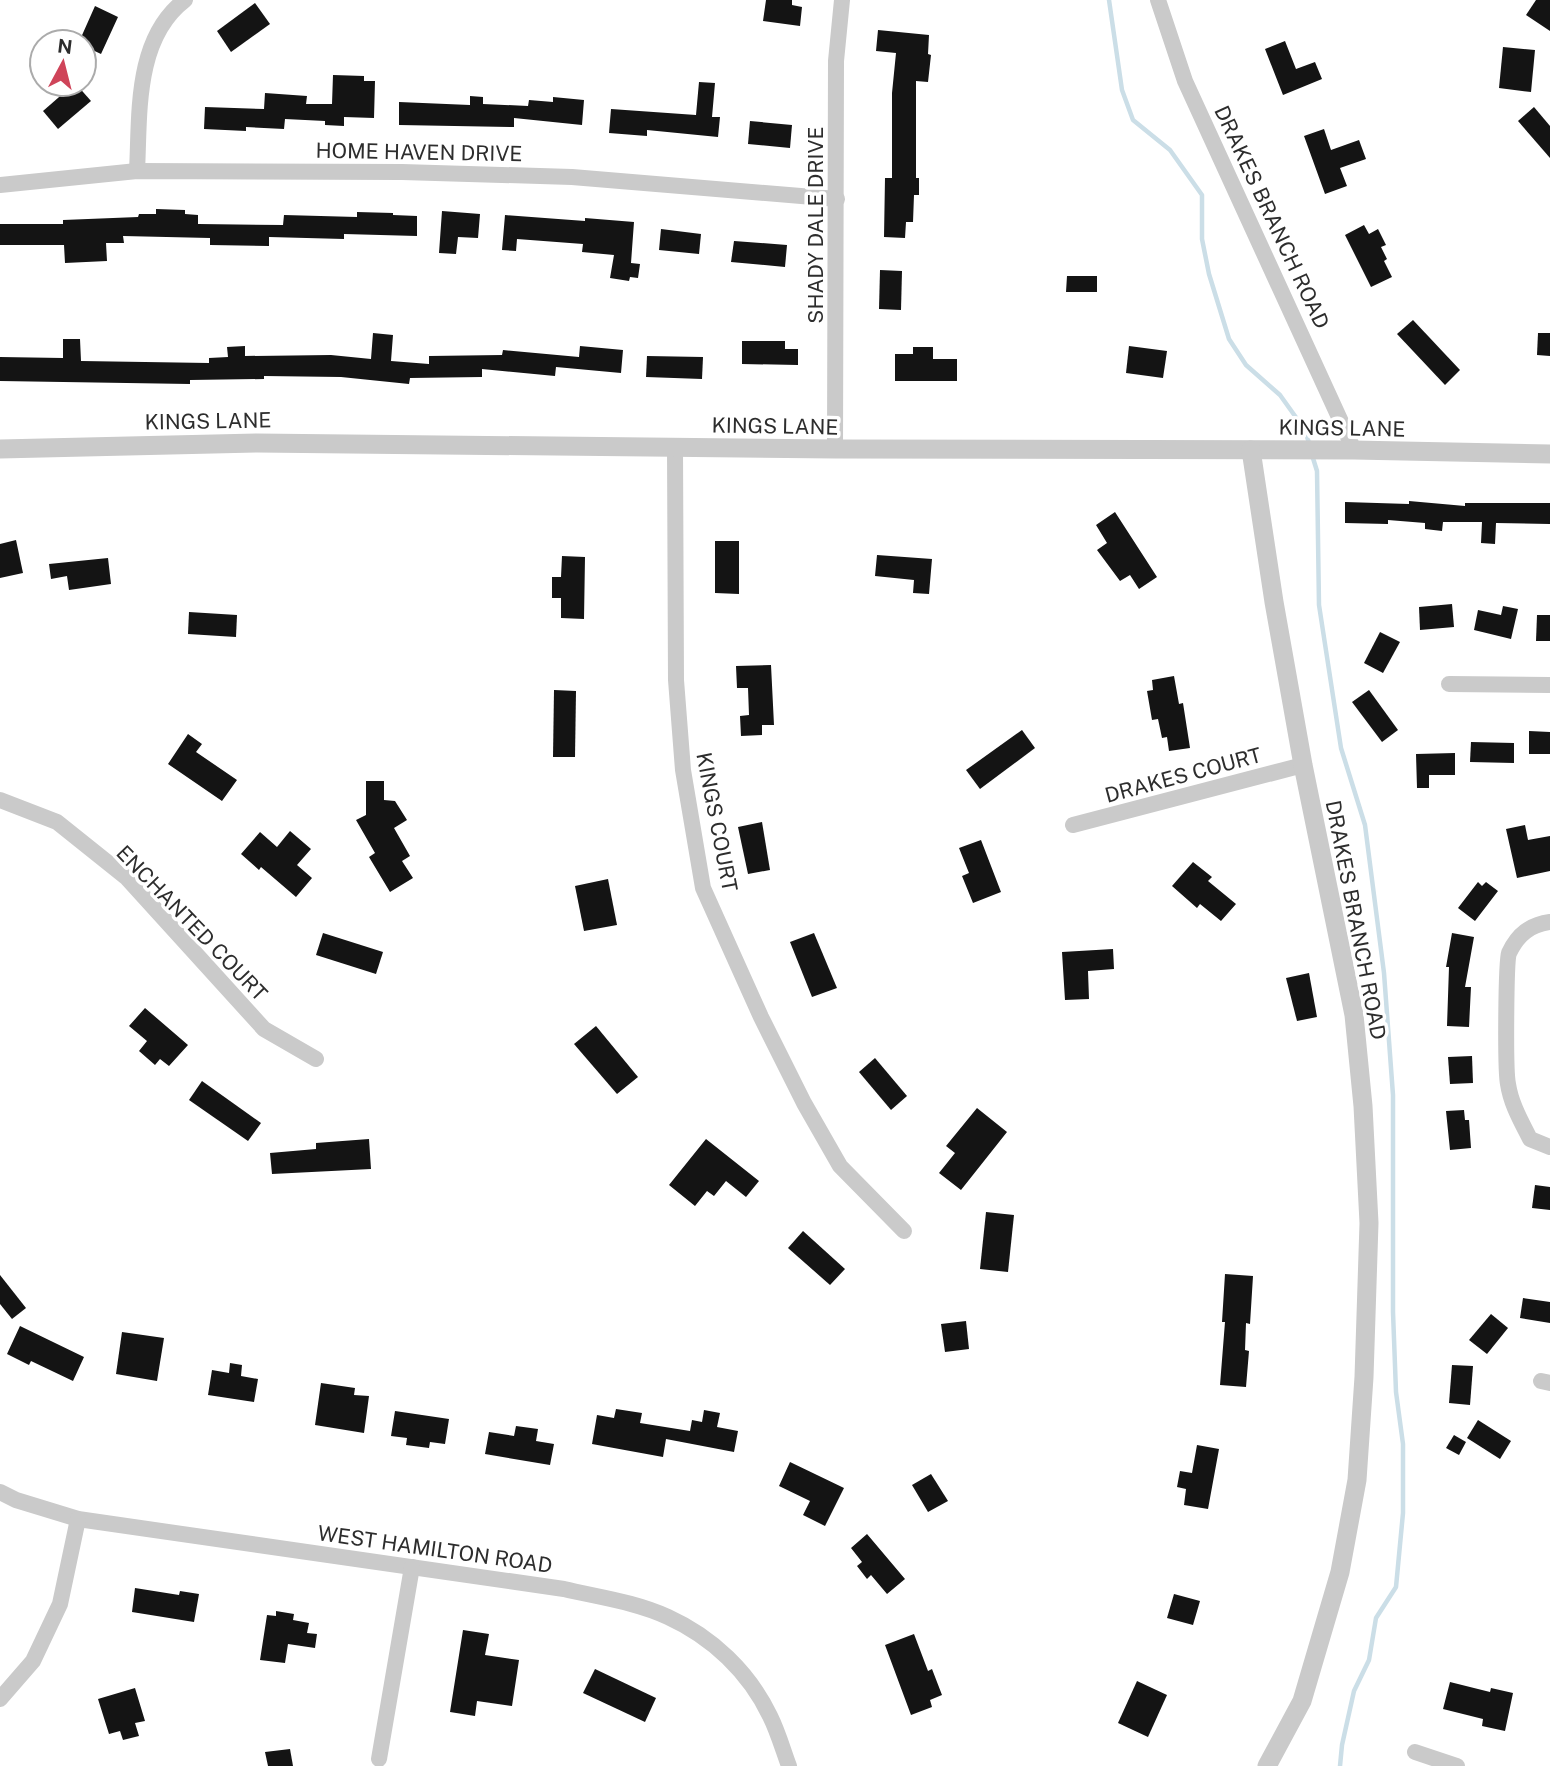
<svg xmlns="http://www.w3.org/2000/svg" width="1550" height="1766" font-family="'Public Sans',sans-serif">
<rect width="100%" height="100%" fill="#fff"/>
<g fill="none" stroke-linecap="round" stroke-linejoin="round">
<g stroke="#cbdee7" stroke-width="4.5">
<path d="M 1109,0 L 1122,90 L 1133,120 L 1170,150 L 1202,195 L 1202,239 L 1209,274 L 1229,339 L 1246,365 L 1280,395 L 1305,430 L 1309,443"/>
<path d="M 1312,455 L 1317,471 L 1319,605 L 1341,748 L 1365,825 L 1384,973 L 1393,1095 L 1393,1312 L 1396,1392 L 1403,1444 L 1403,1513 L 1396,1587 L 1376,1618 L 1369,1660 L 1354,1691 L 1342,1745 L 1340,1766"/>
</g>
</g>
<g fill="#141414">
<path d="M 766,0 L 792,0 L 792,5 L 802,7 L 800,26 L 763,21 Z"/>
<path d="M 1536,0 L 1550,0 L 1550,31 L 1526,15 Z"/>
<path d="M 255,3 L 270,24 L 231,52 L 217,31 Z"/>
<path d="M 95,6 L 118,17 L 101,54 L 84,46 L 84,42 L 79,42 Z"/>
<path d="M 878,30 L 929,35 L 928,54 L 931,55 L 928,82 L 916,81 L 916,178 L 919,178 L 919,195 L 914,195 L 913,222 L 906,222 L 905,238 L 884,237 L 885,178 L 892,178 L 892,93 L 896,53 L 876,51 Z"/>
<path d="M 1285,41 L 1296,69 L 1315,62 L 1322,79 L 1283,95 L 1265,49 Z"/>
<path d="M 1503,47 L 1535,50 L 1531,92 L 1499,88 Z"/>
<path d="M 333,75 L 364,76 L 364,81 L 375,81 L 374,118 L 344,117 L 344,126 L 325,125 L 325,121 L 285,119 L 284,129 L 246,127 L 246,131 L 204,129 L 205,107 L 264,109 L 265,93 L 307,96 L 306,104 L 332,104 Z"/>
<path d="M 699,82 L 715,83 L 712,117 L 720,117 L 718,137 L 647,130 L 647,136 L 609,133 L 611,109 L 696,115 Z"/>
<path d="M 74,84 L 76,84 L 91,101 L 58,129 L 43,111 Z"/>
<path d="M 470,96 L 483,97 L 483,104 L 528,106 L 529,100 L 553,102 L 553,97 L 584,100 L 582,125 L 514,118 L 514,127 L 399,125 L 399,102 L 470,105 Z"/>
<path d="M 1534,107 L 1550,126 L 1550,158 L 1518,121 Z"/>
<path d="M 750,121 L 792,125 L 790,148 L 748,144 Z"/>
<path d="M 1324,129 L 1331,150 L 1359,140 L 1366,159 L 1340,168 L 1347,186 L 1325,194 L 1304,136 Z"/>
<path d="M 156,209 L 185,210 L 185,214 L 198,215 L 198,224 L 283,225 L 284,215 L 357,217 L 357,212 L 393,213 L 393,215 L 417,216 L 417,236 L 344,234 L 344,239 L 269,237 L 269,246 L 210,245 L 210,238 L 123,236 L 124,243 L 106,243 L 107,261 L 65,263 L 64,245 L 0,245 L 0,224 L 63,224 L 63,220 L 138,217 L 139,214 L 156,214 Z"/>
<path d="M 442,211 L 480,214 L 478,238 L 458,237 L 456,254 L 439,253 Z"/>
<path d="M 505,215 L 585,221 L 585,218 L 634,222 L 631,263 L 640,264 L 638,278 L 630,277 L 629,281 L 610,278 L 614,255 L 582,252 L 583,244 L 517,239 L 516,251 L 502,250 Z"/>
<path d="M 1364,225 L 1369,234 L 1378,229 L 1386,245 L 1381,247 L 1387,259 L 1384,261 L 1392,277 L 1371,287 L 1345,235 Z"/>
<path d="M 661,229 L 701,234 L 699,254 L 659,250 Z"/>
<path d="M 734,241 L 787,245 L 785,267 L 731,262 Z"/>
<path d="M 880,270 L 902,271 L 901,310 L 879,309 Z"/>
<path d="M 1067,276 L 1097,276 L 1097,292 L 1066,292 Z"/>
<path d="M 1413,320 L 1460,370 L 1445,385 L 1397,334 Z"/>
<path d="M 373,333 L 393,335 L 391,361 L 429,364 L 429,356 L 502,355 L 503,350 L 579,357 L 580,346 L 623,350 L 621,373 L 556,367 L 555,376 L 482,369 L 482,377 L 410,378 L 409,384 L 341,377 L 264,376 L 264,379 L 190,380 L 190,384 L 0,381 L 0,357 L 63,358 L 63,339 L 80,339 L 81,361 L 209,363 L 209,358 L 228,357 L 227,347 L 245,346 L 245,356 L 331,355 L 371,359 Z"/>
<path d="M 1538,333 L 1550,333 L 1550,356 L 1537,355 Z"/>
<path d="M 742,341 L 785,341 L 785,349 L 798,349 L 798,365 L 742,364 Z"/>
<path d="M 1129,346 L 1167,351 L 1163,378 L 1126,373 Z"/>
<path d="M 913,347 L 933,347 L 933,359 L 957,359 L 957,381 L 895,381 L 895,354 L 913,354 Z"/>
<path d="M 647,356 L 703,357 L 702,379 L 646,377 Z"/>
<path d="M 1409,501 L 1465,506 L 1465,503 L 1550,503 L 1550,524 L 1496,523 L 1495,544 L 1481,543 L 1482,522 L 1443,522 L 1442,531 L 1425,529 L 1425,523 L 1388,520 L 1388,524 L 1345,523 L 1345,502 L 1409,504 Z"/>
<path d="M 1115,512 L 1157,577 L 1139,589 L 1130,575 L 1120,581 L 1097,550 L 1107,543 L 1096,525 Z"/>
<path d="M 16,540 L 23,573 L 0,578 L 0,544 Z"/>
<path d="M 715,541 L 739,541 L 739,594 L 715,593 Z"/>
<path d="M 877,555 L 932,559 L 929,594 L 913,593 L 914,580 L 875,576 Z"/>
<path d="M 562,556 L 585,557 L 584,619 L 561,618 L 561,598 L 552,598 L 552,577 L 561,577 Z"/>
<path d="M 108,558 L 111,584 L 69,590 L 67,576 L 51,579 L 49,564 Z"/>
<path d="M 1452,604 L 1454,627 L 1420,630 L 1419,607 Z"/>
<path d="M 1503,606 L 1518,609 L 1511,639 L 1474,630 L 1478,610 L 1501,615 Z"/>
<path d="M 189,612 L 237,615 L 236,637 L 188,634 Z"/>
<path d="M 1537,615 L 1550,615 L 1550,641 L 1536,641 Z"/>
<path d="M 1380,632 L 1400,642 L 1383,673 L 1364,663 Z"/>
<path d="M 771,665 L 774,725 L 762,725 L 762,735 L 741,736 L 740,716 L 749,715 L 748,688 L 737,688 L 736,666 Z"/>
<path d="M 1174,676 L 1179,704 L 1183,703 L 1190,748 L 1169,751 L 1167,737 L 1162,738 L 1158,719 L 1152,720 L 1147,691 L 1153,690 L 1152,680 Z"/>
<path d="M 554,690 L 576,691 L 575,757 L 553,757 Z"/>
<path d="M 1369,690 L 1398,730 L 1382,742 L 1352,702 Z"/>
<path d="M 1022,730 L 1035,748 L 980,789 L 966,770 Z"/>
<path d="M 1529,731 L 1550,732 L 1550,754 L 1529,754 Z"/>
<path d="M 188,734 L 202,744 L 196,752 L 237,780 L 222,801 L 168,764 Z"/>
<path d="M 1471,742 L 1514,743 L 1514,763 L 1470,762 Z"/>
<path d="M 1455,753 L 1455,775 L 1429,775 L 1429,788 L 1417,788 L 1416,754 Z"/>
<path d="M 366,781 L 384,781 L 384,800 L 395,801 L 407,820 L 394,828 L 410,856 L 402,861 L 413,878 L 390,892 L 369,857 L 375,853 L 356,820 L 366,815 Z"/>
<path d="M 762,822 L 770,870 L 748,874 L 738,827 Z"/>
<path d="M 1525,825 L 1528,840 L 1550,836 L 1550,871 L 1517,878 L 1506,829 Z"/>
<path d="M 290,831 L 311,849 L 297,865 L 312,878 L 296,897 L 261,867 L 259,870 L 241,854 L 260,832 L 277,847 Z"/>
<path d="M 981,840 L 1001,892 L 973,903 L 962,876 L 969,873 L 959,848 Z"/>
<path d="M 1193,862 L 1212,877 L 1208,881 L 1236,904 L 1221,921 L 1200,904 L 1197,908 L 1172,886 Z"/>
<path d="M 608,879 L 617,925 L 584,931 L 575,886 Z"/>
<path d="M 1478,882 L 1482,886 L 1486,882 L 1498,891 L 1475,921 L 1458,908 Z"/>
<path d="M 323,933 L 383,952 L 376,974 L 316,955 Z"/>
<path d="M 814,933 L 837,988 L 812,997 L 790,942 Z"/>
<path d="M 1452,933 L 1474,937 L 1465,987 L 1471,987 L 1469,1027 L 1447,1026 L 1449,967 L 1446,967 Z"/>
<path d="M 1113,949 L 1114,969 L 1088,971 L 1089,999 L 1065,1000 L 1062,952 Z"/>
<path d="M 1309,973 L 1317,1017 L 1297,1021 L 1286,978 Z"/>
<path d="M 145,1008 L 188,1045 L 169,1066 L 160,1059 L 155,1065 L 139,1051 L 147,1041 L 129,1026 Z"/>
<path d="M 596,1026 L 638,1077 L 617,1094 L 574,1044 Z"/>
<path d="M 1472,1056 L 1473,1083 L 1450,1084 L 1448,1057 Z"/>
<path d="M 875,1058 L 907,1096 L 891,1110 L 859,1072 Z"/>
<path d="M 202,1081 L 261,1123 L 248,1141 L 189,1100 Z"/>
<path d="M 977,1108 L 1007,1132 L 961,1190 L 939,1173 L 955,1153 L 946,1146 Z"/>
<path d="M 1464,1110 L 1465,1120 L 1469,1120 L 1471,1148 L 1450,1150 L 1446,1111 Z"/>
<path d="M 369,1139 L 371,1169 L 272,1174 L 270,1153 L 316,1149 L 316,1143 Z"/>
<path d="M 706,1139 L 759,1181 L 746,1197 L 726,1181 L 714,1196 L 707,1191 L 695,1206 L 669,1185 Z"/>
<path d="M 1535,1185 L 1550,1187 L 1550,1210 L 1532,1208 Z"/>
<path d="M 986,1212 L 1014,1215 L 1008,1272 L 980,1269 Z"/>
<path d="M 803,1231 L 845,1269 L 830,1285 L 788,1248 Z"/>
<path d="M 1225,1274 L 1253,1276 L 1250,1324 L 1246,1323 L 1245,1350 L 1249,1351 L 1246,1387 L 1220,1385 L 1225,1322 L 1222,1322 Z"/>
<path d="M 0,1275 L 26,1308 L 12,1319 L 0,1304 Z"/>
<path d="M 1523,1298 L 1550,1302 L 1550,1323 L 1520,1318 Z"/>
<path d="M 1491,1314 L 1508,1328 L 1487,1354 L 1469,1340 Z"/>
<path d="M 966,1321 L 969,1349 L 945,1352 L 941,1324 Z"/>
<path d="M 20,1326 L 84,1357 L 73,1381 L 31,1361 L 29,1365 L 7,1354 Z"/>
<path d="M 122,1332 L 164,1338 L 157,1381 L 116,1374 Z"/>
<path d="M 230,1363 L 242,1365 L 241,1376 L 258,1379 L 254,1402 L 208,1395 L 212,1370 L 229,1373 Z"/>
<path d="M 1452,1365 L 1473,1366 L 1470,1405 L 1449,1403 Z"/>
<path d="M 321,1383 L 355,1388 L 354,1395 L 369,1396 L 364,1433 L 315,1425 Z"/>
<path d="M 616,1409 L 642,1413 L 640,1423 L 690,1431 L 692,1420 L 702,1422 L 704,1410 L 720,1413 L 717,1427 L 738,1431 L 734,1452 L 666,1439 L 663,1457 L 592,1444 L 597,1415 L 614,1418 Z"/>
<path d="M 395,1411 L 449,1419 L 445,1444 L 430,1442 L 429,1448 L 406,1445 L 407,1438 L 391,1436 Z"/>
<path d="M 1478,1420 L 1511,1441 L 1500,1459 L 1467,1438 Z"/>
<path d="M 516,1426 L 538,1429 L 536,1441 L 554,1444 L 550,1465 L 485,1454 L 489,1432 L 514,1436 Z"/>
<path d="M 1454,1435 L 1466,1442 L 1459,1455 L 1446,1448 Z"/>
<path d="M 1197,1445 L 1219,1449 L 1208,1509 L 1184,1505 L 1186,1489 L 1177,1487 L 1180,1471 L 1192,1473 Z"/>
<path d="M 790,1462 L 844,1488 L 825,1526 L 803,1515 L 810,1501 L 779,1486 Z"/>
<path d="M 931,1474 L 948,1501 L 928,1512 L 912,1485 Z"/>
<path d="M 867,1534 L 905,1579 L 887,1594 L 871,1575 L 867,1579 L 857,1566 L 862,1562 L 851,1548 Z"/>
<path d="M 135,1588 L 179,1595 L 180,1591 L 199,1594 L 194,1622 L 132,1612 Z"/>
<path d="M 1174,1594 L 1200,1601 L 1193,1625 L 1167,1618 Z"/>
<path d="M 276,1611 L 294,1614 L 293,1620 L 309,1623 L 307,1633 L 317,1634 L 315,1648 L 288,1644 L 285,1663 L 260,1660 L 267,1615 L 276,1616 Z"/>
<path d="M 463,1630 L 489,1634 L 485,1655 L 519,1660 L 512,1706 L 477,1701 L 475,1716 L 450,1712 Z"/>
<path d="M 914,1634 L 928,1671 L 932,1669 L 942,1695 L 930,1700 L 932,1707 L 911,1715 L 885,1645 Z"/>
<path d="M 595,1669 L 656,1698 L 645,1722 L 583,1693 Z"/>
<path d="M 1137,1681 L 1167,1695 L 1148,1737 L 1118,1723 Z"/>
<path d="M 1450,1682 L 1490,1692 L 1491,1688 L 1513,1693 L 1505,1731 L 1482,1726 L 1483,1719 L 1443,1709 Z"/>
<path d="M 135,1688 L 145,1721 L 135,1723 L 139,1736 L 123,1740 L 120,1731 L 109,1734 L 98,1699 Z"/>
<path d="M 290,1749 L 293,1766 L 268,1766 L 265,1752 Z"/>
</g>
<g fill="none" stroke-linecap="round" stroke-linejoin="round">
<g stroke="#cacaca" stroke-width="16">
<path d="M 1158,0 L 1185,81 L 1354,450"/>
<path d="M 137,171 C 140,115 134,39 185,0"/>
<path d="M 0,185 L 137,171 L 402,172 L 572,177 L 837,199"/>
<path d="M 675,448 L 676,680 L 683,770 L 703,888 L 761,1017 L 804,1103 L 840,1166 L 904,1231"/>
<path d="M 835,449 L 836,61 L 842,0"/>
<path d="M 1449,684 L 1550,685"/>
<path d="M 0,800 L 57,822 L 127,878 L 264,1029 L 316,1059"/>
<path d="M 1073,825 L 1303,765"/>
<path d="M 1550,922 C 1530,925 1518,934 1509,953 C 1506,961 1505,1070 1508,1084 C 1511,1104 1521,1121 1530,1139 L 1550,1147"/>
<path d="M 1541,1381 L 1550,1383"/>
<path d="M 0,1492 L 16,1500 L 78,1519 L 564,1589 C 598,1597 636,1602 668,1617 C 712,1637 749,1672 770,1716 C 778,1732 783,1750 789,1766"/>
<path d="M 0,1699 L 33,1661 L 60,1604 L 78,1519"/>
<path d="M 1415,1752 L 1457,1766"/>
<path d="M 379,1759 L 412,1567"/>
</g>
<g stroke="#cacaca" stroke-width="19">
<path d="M 0,449 L 257,443 L 835,449 L 1354,450 L 1550,454"/>
<path d="M 1251,450 L 1274,602 L 1303,765 L 1354,1015 L 1363,1106 L 1369,1223 L 1364,1377 L 1357,1480 L 1340,1572 L 1302,1701 L 1267,1766"/>
</g>
</g>
<g text-anchor="middle" dominant-baseline="central" stroke-width="7" stroke-linejoin="round" paint-order="stroke">
<g font-size="21" fill="#2d2d2d" stroke="#fff">
<text transform="translate(419 152) rotate(1)">HOME HAVEN DRIVE</text>
<text transform="translate(1272 217) rotate(65)">DRAKES BRANCH ROAD</text>
<text transform="translate(815 225) rotate(-90)">SHADY DALE DRIVE</text>
<text transform="translate(208 421) rotate(-1)">KINGS LANE</text>
<text transform="translate(775 426) rotate(1)">KINGS LANE</text>
<text transform="translate(1342 428) rotate(1)">KINGS LANE</text>
<text transform="translate(1183 775) rotate(-15)">DRAKES COURT</text>
<text transform="translate(717 822) rotate(79)">KINGS COURT</text>
<text transform="translate(1356 920) rotate(79)">DRAKES BRANCH ROAD</text>
<text transform="translate(192 923) rotate(46)">ENCHANTED COURT</text>
<text transform="translate(435 1549) rotate(8)">WEST HAMILTON ROAD</text>
</g>
</g>
<g transform="translate(63 63) rotate(7)"><circle r="33" fill="#ffffff" stroke="#ababab" stroke-width="2"/>
<path d="M0-5L12 26L0 18L-12 26Z" fill="#cf4459"/>
<text y="-10" font-size="19" font-weight="bold" text-anchor="middle" fill="#2d2d2d">N</text>
</g>
</svg>
